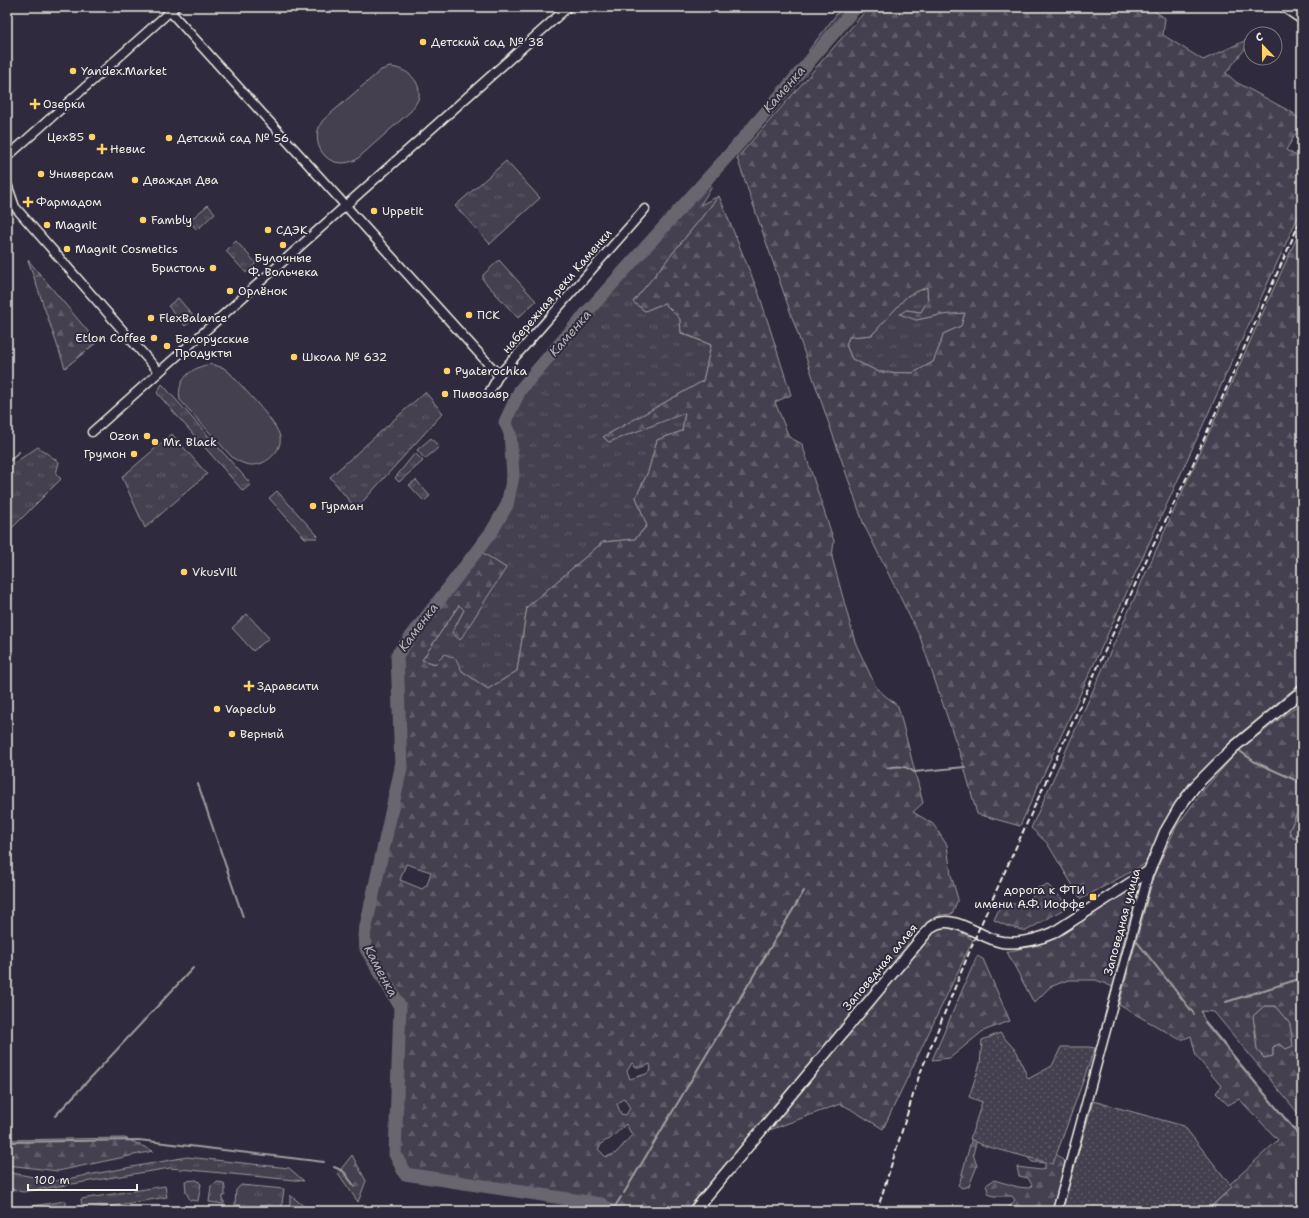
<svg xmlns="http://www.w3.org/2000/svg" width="1309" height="1218" font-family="'Shantell Sans',sans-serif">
<defs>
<pattern id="grass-tufts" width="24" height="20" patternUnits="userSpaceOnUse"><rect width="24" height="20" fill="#454050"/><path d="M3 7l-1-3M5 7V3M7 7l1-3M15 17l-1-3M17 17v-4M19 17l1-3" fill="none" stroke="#605c69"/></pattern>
<pattern id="forest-firs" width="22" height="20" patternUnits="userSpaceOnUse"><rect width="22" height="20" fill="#454050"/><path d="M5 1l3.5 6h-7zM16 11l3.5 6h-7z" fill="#605c69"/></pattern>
<pattern id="garden-dots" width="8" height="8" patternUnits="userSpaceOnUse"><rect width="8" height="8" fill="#454050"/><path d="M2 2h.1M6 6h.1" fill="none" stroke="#605c69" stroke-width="1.8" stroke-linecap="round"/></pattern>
</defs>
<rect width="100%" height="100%" fill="#2f2a3d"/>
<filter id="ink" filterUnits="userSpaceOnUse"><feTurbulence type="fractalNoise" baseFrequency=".025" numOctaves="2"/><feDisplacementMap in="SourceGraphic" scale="8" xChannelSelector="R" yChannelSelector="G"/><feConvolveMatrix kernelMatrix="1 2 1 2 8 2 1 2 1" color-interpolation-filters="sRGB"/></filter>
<g filter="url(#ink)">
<g fill="url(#grass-tufts)" stroke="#9c989c">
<path d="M 842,7 L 856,7 L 810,62 L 809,50 Z"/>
<path d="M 506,161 L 540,198 L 490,244 L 455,206 Z"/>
<path d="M 706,178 L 712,187 L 700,205 L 719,196 L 633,302 L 645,311 L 664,303 L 680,319 L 681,333 L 711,345 L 703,381 L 603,437 L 609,442 L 685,412 L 682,431 L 657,440 L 648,472 L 636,497 L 647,525 L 635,539 L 603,542 L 527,607 L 517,671 L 488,689 L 462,671 L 422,660 L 459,605 L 464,610 L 452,633 L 506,568 L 480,551 L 511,505 L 513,476 L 510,433 L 505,422 L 520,390 L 587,312 Z"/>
<path d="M 208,205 L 215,213 L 197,230 L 189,221 Z"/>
<path d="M 236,241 L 256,263 L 246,273 L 226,251 Z"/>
<path d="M 499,260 L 536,301 L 518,318 L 483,280 L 483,275 Z"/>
<path d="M 927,287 L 928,300 L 921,312 L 906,310 L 916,320 L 940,315 L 965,313 L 961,326 L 943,334 L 941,343 L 933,362 L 913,373 L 879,372 L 852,359 L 846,345 L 849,337 L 872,335 L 907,296 Z"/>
<path d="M 178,298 L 195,318 L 185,326 L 168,306 Z"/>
<path d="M 162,384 L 251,484 L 243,491 L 157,393 Z"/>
<path d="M 425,392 L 443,413 L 356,509 L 330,477 Z"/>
<path d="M 172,434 L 207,474 L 145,528 L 122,477 Z"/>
<path d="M 38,447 L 59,462 L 56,474 L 61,479 L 7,533 L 7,470 L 14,463 Z"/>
<path d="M 415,453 L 423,461 L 399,482 L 395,478 Z"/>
<path d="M 416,480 L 430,496 L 424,501 L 409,485 Z"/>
<path d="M 277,491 L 318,536 L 317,538 L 305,538 L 269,498 Z"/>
<path d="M 1302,809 L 1302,839 L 1292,838 L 1289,831 L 1298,811 Z"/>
<path d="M 1264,1006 L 1275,1006 L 1290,1024 L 1293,1046 L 1286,1049 L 1280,1044 L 1273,1047 L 1273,1056 L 1264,1058 L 1257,1050 L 1253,1016 Z"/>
<path d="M 187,1157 L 289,1168 L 304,1181 L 170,1168 L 23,1192 L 7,1188 L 7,1172 L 55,1181 Z"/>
<path d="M 197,1180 L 201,1184 L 198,1201 L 190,1200 L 186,1192 L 185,1181 Z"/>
<path d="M 218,1182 L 224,1183 L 225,1189 L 225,1196 L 223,1196 L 222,1201 L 224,1201 L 224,1204 L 209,1202 L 211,1186 Z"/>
<path d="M 241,1185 L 284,1189 L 281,1211 L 260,1211 L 258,1206 L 235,1205 L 236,1190 Z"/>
<path d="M 165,1186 L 167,1197 L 83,1211 L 81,1199 Z"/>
<path d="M 290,1195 L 310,1211 L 290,1210 Z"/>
<path d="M 66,1201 L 66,1211 L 7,1211 L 7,1205 L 18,1208 Z"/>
</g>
<g fill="url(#forest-firs)" stroke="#9c989c" fill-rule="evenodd">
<path d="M 869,7 L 1148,7 L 1165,18 L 1163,35 L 1203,60 L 1251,38 L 1251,41 L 1226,73 L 1236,82 L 1293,113 L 1302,123 L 1302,128 L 1297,132 L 1286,150 L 1302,159 L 1302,208 L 1020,826 L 977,814 L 963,763 L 920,637 L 864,525 L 737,158 ZM 927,287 L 928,300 L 921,312 L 906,310 L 900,314 L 916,320 L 940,315 L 965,313 L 961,326 L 943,334 L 941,343 L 933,362 L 913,373 L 879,372 L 852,359 L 846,345 L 849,337 L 872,335 L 907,296 Z"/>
<path d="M 719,196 L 759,294 L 791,395 L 775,402 L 789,437 L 802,444 L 834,541 L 832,557 L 855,642 L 877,689 L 898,706 L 923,803 L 913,812 L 933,824 L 947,845 L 951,875 L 958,899 L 952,914 L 941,915 L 930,922 L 686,1211 L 597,1211 L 590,1206 L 406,1176 L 400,1154 L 405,1006 L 367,940 L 405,770 L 398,659 L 480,551 L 506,568 L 460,640 L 452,633 L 464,610 L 459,605 L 422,660 L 435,664 L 445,654 L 456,659 L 462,671 L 488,689 L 517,671 L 527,607 L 603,542 L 635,539 L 647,526 L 636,497 L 648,472 L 657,440 L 682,431 L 685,413 L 609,442 L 603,437 L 703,381 L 711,345 L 681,332 L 680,319 L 664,303 L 645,311 L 633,302 ZM 406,864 L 431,872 L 427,885 L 422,889 L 400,880 ZM 632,1063 L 636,1067 L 643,1067 L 650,1064 L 651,1070 L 646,1074 L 630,1079 L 627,1071 ZM 624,1098 L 630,1108 L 626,1115 L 621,1114 L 617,1104 ZM 626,1124 L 632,1135 L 616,1153 L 606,1157 L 598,1149 L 603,1142 L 610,1139 Z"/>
<path d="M 1302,226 L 1302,682 L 1230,742 L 1195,780 L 1165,821 L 1145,864 L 1081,899 L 1047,843 L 1031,828 Z"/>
<path d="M 28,260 L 97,342 L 65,368 Z"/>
<path d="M 1302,702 L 1302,809 L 1298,811 L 1289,831 L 1293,838 L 1302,839 L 1302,1118 L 1214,1012 L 1201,1011 L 1204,1019 L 1302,1138 L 1302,1211 L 1212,1211 L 1210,1208 L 1232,1187 L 1230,1184 L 1278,1140 L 1239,1099 L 1228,1105 L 1216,1093 L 1221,1086 L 1196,1056 L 1191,1036 L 1184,1039 L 1179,1039 L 1119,1005 L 1154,875 L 1176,827 L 1205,788 L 1238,751 ZM 1264,1006 L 1275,1006 L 1290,1024 L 1293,1046 L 1286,1049 L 1280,1044 L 1273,1047 L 1273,1056 L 1264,1058 L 1257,1050 L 1253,1016 Z"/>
<path d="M 1048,885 L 1069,906 L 1026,931 L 1007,926 L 994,920 L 1002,902 L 1021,905 L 1030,901 L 1037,888 Z"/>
<path d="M 1130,889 L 1138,892 L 1126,932 L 1113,987 L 1096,980 L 1068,980 L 1050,987 L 1034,1003 L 1007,952 L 1043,943 Z"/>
<path d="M 944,927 L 960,931 L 973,940 L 883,1129 L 847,1107 L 840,1104 L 767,1131 L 933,931 Z"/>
<path d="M 977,956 L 983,959 L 1010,1021 L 983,1031 L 950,1058 L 932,1060 Z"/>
<path d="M 979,1132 L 973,1154 L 977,1166 L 969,1186 L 962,1188 L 958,1185 L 960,1181 L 973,1134 Z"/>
<path d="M 125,1138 L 153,1151 L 58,1171 L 7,1165 L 7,1140 Z"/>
<path d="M 1054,1152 L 1065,1162 L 1054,1211 L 1006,1211 L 1015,1200 L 1012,1196 L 993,1196 L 989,1194 L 986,1185 L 994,1180 L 1018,1187 L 1029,1188 L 1032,1185 L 1028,1178 L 1019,1176 L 1017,1167 L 1041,1170 L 1045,1168 L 1045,1163 L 1032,1162 L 1025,1155 Z"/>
<path d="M 352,1155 L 366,1181 L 358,1202 L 338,1173 Z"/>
</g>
<g fill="url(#garden-dots)" stroke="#9c989c">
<path d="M 1000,1033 L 1017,1052 L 1028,1079 L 1052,1066 L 1061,1047 L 1089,1047 L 1095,1048 L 1053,1164 L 985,1146 L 970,1139 L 982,1102 L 969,1097 L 980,1064 L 982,1040 Z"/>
<path d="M 1093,1101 L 1184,1126 L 1232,1187 L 1206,1211 L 1062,1211 Z"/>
</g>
<g fill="#454050" stroke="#9c989c">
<path d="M 390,67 C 405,68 421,79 419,96 C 418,102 414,106 411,111 L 356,160 C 346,164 334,165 325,156 C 317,148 315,135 320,125 C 323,118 332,113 337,108 C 352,95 367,82 381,70 Z"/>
<path d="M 211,364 L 224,368 L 231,374 C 242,387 277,422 280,437 C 282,448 272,459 262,463 C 251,468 239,463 231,456 L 180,400 C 176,379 192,367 211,364 Z"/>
<path d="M 431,438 L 439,447 L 425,459 L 417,450 Z"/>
<path d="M 247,614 L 269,638 L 253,651 L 232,628 Z"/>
</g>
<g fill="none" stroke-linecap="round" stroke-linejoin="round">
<g stroke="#a19ea0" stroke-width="2">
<path d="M 7,463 L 19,452"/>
<path d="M 1237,749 L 1255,762 L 1302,783"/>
<path d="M 887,768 C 897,766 905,765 914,772 L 965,767"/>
<path d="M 198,784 L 243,917"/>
<path d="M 1134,938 L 1194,1014"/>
<path d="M 1226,1002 L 1302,978"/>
<path d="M 1205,1022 L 1302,1139"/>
<path d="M 55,1116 L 193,968"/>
<path d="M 7,1142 L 139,1140 L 324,1162"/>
<path d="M 334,1167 L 343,1171 L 355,1187"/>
<path d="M 624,1193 L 804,891"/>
<path d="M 612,1211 L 621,1197"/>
</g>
<path stroke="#6a6670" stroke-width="13" d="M 612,1211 L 601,1204 L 405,1174 L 395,1154 L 400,1006 L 366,949 L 364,935 L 401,768 L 397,655 L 492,531 L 507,505 L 513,476 L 510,433 L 505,422 L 520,390 L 587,312 L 735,148 L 856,7"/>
<defs>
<g id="minor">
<path d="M 166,7 L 494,370 L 499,375"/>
<path d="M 1283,7 L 1302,20"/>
<path d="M 7,157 L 175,7"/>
<path d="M 7,184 L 15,207 L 159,372"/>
<path d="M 490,391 L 499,375 L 645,209"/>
<path d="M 92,432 L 568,7"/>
<path d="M 1057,1211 L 1149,871"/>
</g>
<path id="tertiary" d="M 694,1211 L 931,927 C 952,911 979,938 1002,942 C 1020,944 1037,940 1053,933 L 1149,871 L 1165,832 L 1172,820 L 1180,806 L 1196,785 L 1234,747 L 1302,691"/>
</defs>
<use href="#minor" stroke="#f4f1e8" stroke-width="11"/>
<use href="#tertiary" stroke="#f4f1e8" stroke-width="13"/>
<use href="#minor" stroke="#2f2a3d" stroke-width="8"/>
<use href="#tertiary" stroke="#2f2a3d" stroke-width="10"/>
<path stroke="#f4f1e8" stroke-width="2" stroke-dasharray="6 3" stroke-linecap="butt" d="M 877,1211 L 919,1076 L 977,933 L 1149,554 L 1188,475 L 1302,217"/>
</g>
</g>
<g fill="#ffd166" stroke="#2f2a3d" stroke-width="1.5">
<circle cx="423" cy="42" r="4"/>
<circle cx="73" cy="71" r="4"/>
<path d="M33 98h4v4h4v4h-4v4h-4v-4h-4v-4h4z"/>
<circle cx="92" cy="137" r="4"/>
<circle cx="169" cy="138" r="4"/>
<path d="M100 143h4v4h4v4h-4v4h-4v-4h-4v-4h4z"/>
<circle cx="41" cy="174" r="4"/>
<circle cx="135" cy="180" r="4"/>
<path d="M26 196h4v4h4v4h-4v4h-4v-4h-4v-4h4z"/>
<circle cx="374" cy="211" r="4"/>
<circle cx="143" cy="220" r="4"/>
<circle cx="47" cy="225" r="4"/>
<circle cx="268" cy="230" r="4"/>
<circle cx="283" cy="245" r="4"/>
<circle cx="67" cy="249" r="4"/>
<circle cx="213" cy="268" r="4"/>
<circle cx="230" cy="291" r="4"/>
<circle cx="469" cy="315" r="4"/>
<circle cx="151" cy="318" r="4"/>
<circle cx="154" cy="338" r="4"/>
<circle cx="167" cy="346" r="4"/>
<circle cx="294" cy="357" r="4"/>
<circle cx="447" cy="371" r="4"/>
<circle cx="445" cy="394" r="4"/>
<circle cx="147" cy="436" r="4"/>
<circle cx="155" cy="442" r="4"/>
<circle cx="134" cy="454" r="4"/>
<circle cx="313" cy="506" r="4"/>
<circle cx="184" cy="572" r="4"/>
<path d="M247 680h4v4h4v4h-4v4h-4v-4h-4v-4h4z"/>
<circle cx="217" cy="709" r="4"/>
<circle cx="232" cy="734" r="4"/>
<rect x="1089" y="893" width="8" height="8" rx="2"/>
</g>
<g text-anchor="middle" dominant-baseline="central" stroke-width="4" stroke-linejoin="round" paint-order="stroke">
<g font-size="12" fill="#f4f1e8" stroke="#2f2a3d" text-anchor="start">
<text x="431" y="42">Детский сад № 38</text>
<text x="81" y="71">Yandex.Market</text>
<text x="43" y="104">Озерки</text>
<text x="84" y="137" text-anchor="end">Цех85</text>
<text x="177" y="138">Детский сад № 56</text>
<text x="110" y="149">Невис</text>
<text x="49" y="174">Универсам</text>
<text x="143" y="180">Дважды Два</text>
<text x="36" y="202">Фармадом</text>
<text x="382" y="211">Uppetit</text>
<text x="151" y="220">Fambly</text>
<text x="55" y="225">Magnit</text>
<text x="276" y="230">СДЭК</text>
<text x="75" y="249">Magnit Cosmetics</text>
<text x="283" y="258" text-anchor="middle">Булочные<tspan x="283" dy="14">Ф. Вольчека</tspan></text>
<text x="205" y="268" text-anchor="end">Бристоль</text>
<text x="238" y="291">Орлёнок</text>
<text x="477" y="315">ПСК</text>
<text x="159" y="318">FlexBalance</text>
<text x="146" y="338" text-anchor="end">Etlon Coffee</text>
<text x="175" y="339">Белорусские<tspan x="175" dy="14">Продукты</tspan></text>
<text x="302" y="357">Школа № 632</text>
<text x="455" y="371">Pyaterochka</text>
<text x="453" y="394">Пивозавр</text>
<text x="139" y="436" text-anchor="end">Ozon</text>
<text x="163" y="442">Mr. Black</text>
<text x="126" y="454" text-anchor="end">Грумон</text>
<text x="321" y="506">Гурман</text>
<text x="192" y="572">VkusVill</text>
<text x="257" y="686">Здравсити</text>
<text x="225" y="709">Vapeclub</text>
<text x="240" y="734">Верный</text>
<text x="1085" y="890" text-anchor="end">дорога к ФТИ<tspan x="1085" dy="14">имени А.Ф. Иоффе</tspan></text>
</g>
<g font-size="12" fill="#f4f1e8" stroke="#2f2a3d">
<text transform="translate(557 291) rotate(-49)">набережная реки Каменки</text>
<text transform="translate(1122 922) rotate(-75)">Заповедная улица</text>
<text transform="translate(880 967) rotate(-50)">Заповедная аллея</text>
</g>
<g font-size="13" font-style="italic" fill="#b6b2b2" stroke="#2f2a3d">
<text transform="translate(784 89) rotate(-49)">Каменка</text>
<text transform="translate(570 333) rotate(-49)">Каменка</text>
<text transform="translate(418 627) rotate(-53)">Каменка</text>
<text transform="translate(381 971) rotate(62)">Каменка</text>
</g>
</g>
<rect width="1309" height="1218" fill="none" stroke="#2f2a3d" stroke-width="24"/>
<rect x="12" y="12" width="1285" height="1194" fill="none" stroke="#f4f1e8" stroke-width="1.5" filter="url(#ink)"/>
<g transform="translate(1263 46) rotate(338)"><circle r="19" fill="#2f2a3d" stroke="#7e7a81"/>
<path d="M0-3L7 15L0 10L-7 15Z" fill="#ffd166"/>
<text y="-6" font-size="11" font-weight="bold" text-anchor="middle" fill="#f4f1e8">С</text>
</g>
<path d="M28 1184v6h109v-6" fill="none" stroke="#f4f1e8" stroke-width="2"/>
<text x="34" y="1184" font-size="12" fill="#f4f1e8" stroke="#2f2a3d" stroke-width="3" paint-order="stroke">100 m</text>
</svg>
